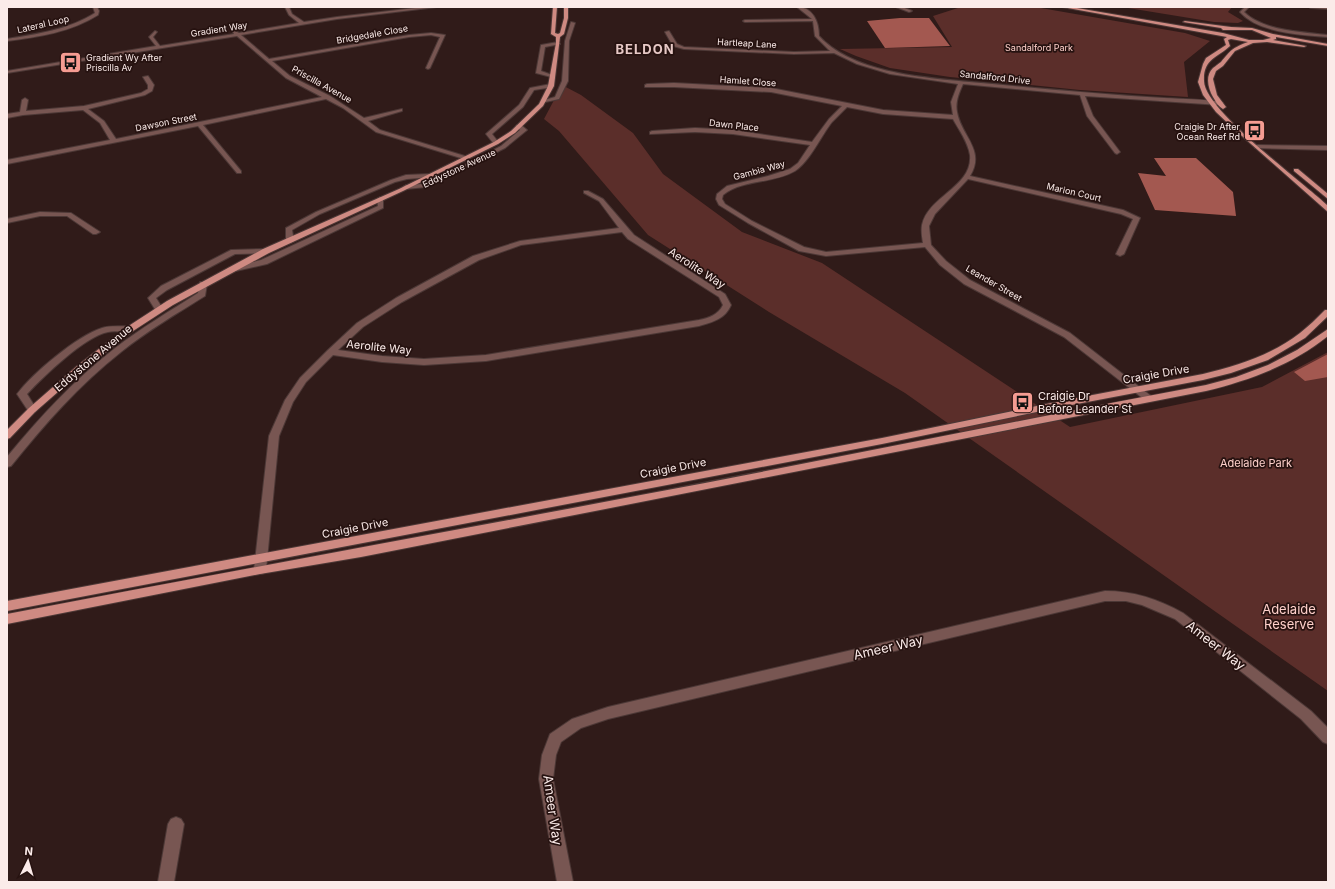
<svg xmlns="http://www.w3.org/2000/svg" width="1335" height="889" font-family="Inter,sans-serif">
<rect width="100%" height="100%" fill="#301b19"/>
<g fill="#5b2e2a">
<path d="M 961,7 L 1035,7 L 1185,33 L 1210,41 L 1184,62 L 1188,97 L 1080,90 L 950,77 L 890,68 L 856,56 L 840,49 L 952,47 L 933,16 Z"/>
<path d="M 1122,7 L 1232,7 L 1228,12 L 1243,21 L 1238,23 L 1214,22 Z"/>
<path d="M 562,85 L 581,95 L 633,133 L 663,174 L 742,232 L 822,263 L 1070,427 L 1262,387 L 1328,352 L 1328,691 L 905,393 L 769,312 L 648,235 L 559,131 L 544,119 Z"/>
</g>
<g fill="#a35850">
<path d="M 900,18 L 929,18 L 950,46 L 885,48 L 867,21 Z"/>
<path d="M 1154,158 L 1196,158 L 1233,192 L 1236,216 L 1155,210 L 1138,173 L 1166,176 Z"/>
<path d="M 1328,354 L 1328,377 L 1305,381 L 1294,372 Z"/>
</g>
<g fill="none" stroke-linecap="round" stroke-linejoin="round">
<defs>
<g id="minor">
<path d="M 93,7 L 97,7 L 99,11 L 98,15 C 71,32 39,37 7,41 L 7,39 C 37,34 68,30 95,13 Z"/>
<path d="M 285,7 L 289,7 L 292,14 L 304,22 L 337,17 L 424,7 L 437,7 L 337,19 L 241,35 L 269,59 L 409,35 L 431,33 L 445,35 L 430,68 L 428,69 L 426,68 L 440,37 L 431,35 L 409,37 L 272,61 L 290,76 L 330,96 L 364,118 L 402,109 L 402,111 L 368,121 L 380,130 L 468,157 L 468,159 L 464,159 L 376,132 L 343,108 L 326,99 L 203,125 L 241,171 L 241,173 L 237,173 L 198,126 L 7,164 L 7,160 L 110,140 L 100,123 L 83,110 L 23,115 L 7,118 L 7,114 L 20,112 L 22,100 L 25,98 L 28,100 L 26,111 L 84,106 L 141,93 L 148,89 L 148,85 L 143,77 L 148,76 L 154,85 L 152,91 L 145,95 L 88,109 L 104,121 L 116,139 L 322,97 L 286,78 L 237,36 L 7,73 L 7,71 L 156,46 L 149,37 L 155,31 L 157,32 L 153,37 L 160,46 L 234,34 L 233,32 L 235,31 L 239,33 L 299,23 L 289,15 Z"/>
<path d="M 797,7 C 813,7 819,22 819,36 C 858,79 949,79 1003,85 C 1057,90 1111,95 1164,98 C 1183,99 1203,99 1222,102 L 1223,103 L 1220,105 L 1085,96 L 1093,116 L 1120,152 L 1117,154 L 1115,153 L 1087,116 L 1080,95 L 963,84 C 959,93 955,102 957,112 C 961,136 986,150 970,176 L 1123,210 L 1140,218 L 1124,254 L 1120,256 L 1116,254 L 1133,219 L 1121,214 L 968,179 L 935,214 L 929,226 L 931,245 L 946,261 L 970,280 L 1070,333 L 1151,396 L 1153,398 L 1151,400 L 1145,400 L 1064,337 L 964,284 L 940,265 L 925,247 L 826,256 L 799,251 L 748,223 L 719,205 L 716,199 L 717,194 L 727,186 L 768,176 L 790,169 L 798,163 L 810,145 L 733,134 L 695,132 L 650,134 L 650,132 L 652,131 L 695,128 L 733,130 L 812,142 L 829,119 L 842,106 L 771,92 L 674,87 L 645,87 L 645,85 L 647,84 L 674,83 L 771,88 L 883,110 L 953,115 L 951,102 L 958,84 L 890,74 L 857,64 L 834,53 L 794,54 L 684,49 L 673,46 L 665,32 L 669,31 L 677,44 L 684,47 L 794,52 L 830,51 L 815,36 L 813,21 L 745,22 L 743,21 L 745,20 L 812,19 ZM 847,107 L 883,114 L 953,119 C 959,130 968,142 970,155 C 973,187 928,196 922,225 C 921,231 922,237 923,243 L 826,252 L 804,247 L 752,221 L 725,204 L 722,199 L 723,195 C 743,179 773,184 795,171 C 810,161 821,136 832,122 C 837,117 842,112 847,107 Z"/>
<path d="M 896,7 L 902,7 L 912,11 L 909,12 Z"/>
<path d="M 1245,7 L 1249,7 L 1244,12 C 1263,31 1303,32 1328,35 L 1328,37 C 1302,35 1258,33 1240,12 Z"/>
<path d="M 1309,7 L 1328,7 L 1328,9 L 1311,8 Z"/>
<path d="M 571,22 L 575,23 L 569,41 L 568,81 L 559,99 L 541,103 L 541,101 L 555,97 L 562,81 L 565,41 Z"/>
<path d="M 558,42 L 560,44 L 545,47 L 541,71 L 555,76 L 555,78 L 536,73 L 541,45 Z"/>
<path d="M 551,84 L 553,85 L 553,87 L 534,90 L 523,107 L 492,134 L 499,143 L 494,144 L 486,134 L 487,133 L 519,105 L 530,88 Z"/>
<path d="M 517,125 L 521,125 L 527,130 L 505,148 L 426,187 L 406,189 L 403,187 L 406,185 L 423,184 L 463,166 L 501,146 L 520,130 L 516,126 Z"/>
<path d="M 1257,145 L 1328,146 L 1328,150 L 1255,148 L 1255,146 Z"/>
<path d="M 429,174 L 431,175 L 431,177 L 407,179 L 395,182 L 320,214 L 292,230 L 294,241 L 290,243 L 286,241 L 286,228 L 316,212 L 391,180 L 406,175 Z"/>
<path d="M 584,191 L 588,191 L 603,199 L 634,235 L 725,294 L 731,305 C 725,319 713,322 699,326 L 486,361 L 424,365 L 382,362 L 333,355 L 306,382 L 293,402 L 279,436 L 266,570 L 264,573 L 260,574 L 256,573 L 254,570 L 269,436 L 285,400 L 300,378 L 328,350 L 357,323 L 396,298 L 473,256 L 520,241 L 619,228 L 599,201 L 584,193 ZM 622,232 L 628,239 L 719,297 L 723,305 C 718,315 709,318 699,320 L 486,355 L 424,359 L 382,356 L 338,350 L 363,327 L 402,302 L 479,260 L 521,245 Z"/>
<path d="M 380,197 L 383,199 L 383,208 L 267,264 L 231,272 L 227,270 L 228,268 L 261,260 L 378,206 L 377,199 Z"/>
<path d="M 40,212 L 71,213 L 100,232 L 96,234 L 93,234 L 67,216 L 40,216 L 7,223 L 7,219 Z"/>
<path d="M 266,249 L 270,251 L 269,253 L 235,254 L 167,290 L 156,298 L 163,309 L 162,311 L 156,311 L 148,298 L 161,286 L 231,250 Z"/>
<path d="M 200,282 L 203,282 L 207,284 L 205,296 C 176,314 147,331 121,352 C 79,385 44,425 11,466 L 7,467 L 7,457 C 39,418 74,380 114,349 C 141,328 170,311 198,293 Z"/>
<path d="M 130,326 L 133,327 L 134,329 L 133,331 C 125,333 116,330 108,332 C 84,337 44,376 27,394 L 37,410 L 35,412 L 29,412 L 17,394 C 33,373 77,336 102,328 C 111,325 121,327 130,326 Z"/>
<path d="M 1105,591 C 1134,591 1158,599 1183,613 L 1311,711 L 1328,728 L 1328,744 L 1323,742 L 1301,719 L 1175,619 L 1142,605 L 1126,601 L 1105,601 L 608,719 L 581,728 L 561,742 L 556,755 L 553,779 L 573,882 L 557,882 L 539,779 L 542,755 L 550,734 L 572,719 L 608,707 Z"/>
<path d="M 176,817 L 181,819 L 184,824 L 174,882 L 158,882 L 168,824 L 171,819 Z"/>
</g>
<g id="major">
<path d="M 553,7 L 557,7 L 555,33 L 558,34 L 560,33 L 564,18 L 564,7 L 568,7 L 568,18 L 564,34 L 560,37 L 554,86 L 543,106 L 515,133 L 498,144 L 403,191 L 269,253 L 173,305 L 133,331 L 83,370 L 35,412 L 10,438 L 7,439 L 7,430 L 29,408 L 77,366 L 127,327 L 167,301 L 263,249 L 399,189 L 494,142 L 511,131 L 539,104 L 548,86 L 556,43 L 556,37 L 551,34 Z"/>
<path d="M 1062,7 L 1071,7 L 1223,33 L 1249,40 L 1263,40 L 1271,38 L 1252,30 L 1223,30 L 1221,28 L 1183,22 L 1185,21 L 1231,27 L 1252,28 L 1273,34 L 1328,44 L 1328,46 L 1276,37 L 1276,39 L 1273,40 L 1306,46 L 1304,47 L 1267,42 L 1253,43 L 1235,51 L 1223,66 L 1216,71 L 1213,79 L 1217,95 L 1226,107 L 1223,109 C 1218,106 1216,102 1213,97 C 1208,88 1205,76 1213,68 C 1216,66 1218,64 1221,62 C 1231,50 1232,48 1248,42 L 1231,39 L 1228,40 L 1230,46 C 1217,58 1203,59 1204,81 C 1204,110 1304,183 1328,206 L 1328,212 L 1234,129 L 1216,112 L 1203,95 L 1198,82 L 1203,64 L 1206,58 L 1226,45 L 1224,39 L 1227,37 Z"/>
<path d="M 1294,169 L 1298,169 L 1328,194 L 1328,199 L 1294,171 Z"/>
<path d="M 1325,310 L 1328,310 L 1328,316 L 1305,338 L 1268,360 L 1231,373 L 1203,380 L 1061,407 L 882,444 L 7,611 L 7,601 L 882,438 L 1061,401 L 1203,374 C 1237,366 1272,355 1300,333 C 1309,326 1317,318 1325,310 Z"/>
<path d="M 1328,329 L 1328,336 C 1292,365 1250,380 1206,391 L 361,557 L 260,574 L 7,624 L 7,614 C 220,573 433,535 646,494 C 833,459 1019,420 1206,385 L 1236,377 L 1268,365 L 1297,350 Z"/>
</g>
</defs>
<use href="#minor" stroke="#4c3836" stroke-width="2"/>
<use href="#major" stroke="#4c3836" stroke-width="2"/>
<use href="#minor" fill="#785652" fill-rule="evenodd"/>
<use href="#major" fill="#cf8a82" fill-rule="evenodd"/>
</g>
<defs>
<symbol id="bus-square" viewBox="-11 -11 22 22"><rect x="-9" y="-9" width="18" height="18" rx="4" fill="#f59c92" stroke="#261210"/><path d="M-5-6H5V4H4V6H2V4H-2V6H-4V4H-5ZM-3.5-4V0h7V-4ZM-3.5 1.2v1.5H-2V1.2ZM2 1.2v1.5H3.5V1.2Z" fill="#111"/></symbol>
</defs>
<g fill-rule="evenodd">
<use href="#bus-square" x="58" y="50" width="25" height="25"/>
<use href="#bus-square" x="1242" y="118" width="25" height="25"/>
<use href="#bus-square" x="1010" y="390" width="25" height="25"/>
</g>
<g text-anchor="middle" dominant-baseline="central" stroke-width="3.5" stroke-linejoin="round" paint-order="stroke">
<g font-size="9" fill="#fbebe9" stroke="#261210">
<text transform="translate(43 24) rotate(-13)">Lateral Loop</text>
<text transform="translate(219 29) rotate(-9)">Gradient Way</text>
<text transform="translate(372 34) rotate(-10)">Bridgedale Close</text>
<text transform="translate(747 43) rotate(3)">Hartleap Lane</text>
<text transform="translate(995 77) rotate(6)">Sandalford Drive</text>
<text transform="translate(748 81) rotate(4)">Hamlet Close</text>
<text transform="translate(322 84) rotate(29)">Priscilla Avenue</text>
<text transform="translate(166 122) rotate(-11)">Dawson Street</text>
<text transform="translate(734 125) rotate(6)">Dawn Place</text>
<text transform="translate(459 168) rotate(-25)">Eddystone Avenue</text>
<text transform="translate(759 170) rotate(-15)">Gambia Way</text>
<text transform="translate(1074 192) rotate(13)">Marion Court</text>
<text transform="translate(994 283) rotate(30)">Leander Street</text>
</g>
<g font-size="9" fill="#fed0ca" stroke="#261210">
<text x="1039" y="47">Sandalford Park</text>
</g>
<g font-size="9" fill="#fbebe9" stroke="#261210" text-anchor="start">
<text x="86" y="57">Gradient Wy After<tspan x="86" dy="10">Priscilla Av</tspan></text>
<text x="1240" y="126" text-anchor="end">Craigie Dr After<tspan x="1240" dy="10">Ocean Reef Rd</tspan></text>
</g>
<g font-size="11" fill="#fbebe9" stroke="#261210">
<text transform="translate(697 268) rotate(33)">Aerolite Way</text>
<text transform="translate(379 347) rotate(6)">Aerolite Way</text>
<text transform="translate(93 358) rotate(-40)">Eddystone Avenue</text>
<text transform="translate(1156 374) rotate(-10)">Craigie Drive</text>
<text transform="translate(673 468) rotate(-11)">Craigie Drive</text>
<text transform="translate(355 528) rotate(-11)">Craigie Drive</text>
</g>
<g font-size="11" fill="#fbebe9" stroke="#261210" text-anchor="start">
<text x="1038" y="396">Craigie Dr<tspan x="1038" dy="13">Before Leander St</tspan></text>
</g>
<g font-size="11" fill="#fed0ca" stroke="#261210">
<text x="1256" y="463">Adelaide Park</text>
</g>
<g font-size="13" font-weight="bold" letter-spacing="1" fill="#e7c9c6" stroke="#261210">
<text x="645" y="49">BELDON</text>
</g>
<g font-size="13" fill="#fed0ca" stroke="#261210">
<text x="1289" y="609">Adelaide<tspan x="1289" dy="15">Reserve</tspan></text>
</g>
<g font-size="13" fill="#fbebe9" stroke="#261210">
<text transform="translate(1216 645) rotate(38)">Ameer Way</text>
<text transform="translate(888 647) rotate(-13)">Ameer Way</text>
<text transform="translate(553 810) rotate(82)">Ameer Way</text>
</g>
</g>
<rect width="1335" height="889" fill="none" stroke="#fbebe9" stroke-width="16"/>
<g transform="translate(28 861) rotate(5)" stroke="#261210" stroke-width="3" paint-order="stroke">
<path d="M0-3L7 15L0 10L-7 15Z" fill="#fbebe9"/>
<text y="-6" font-size="11" font-weight="bold" text-anchor="middle" fill="#fbebe9">N</text>
</g>
</svg>
